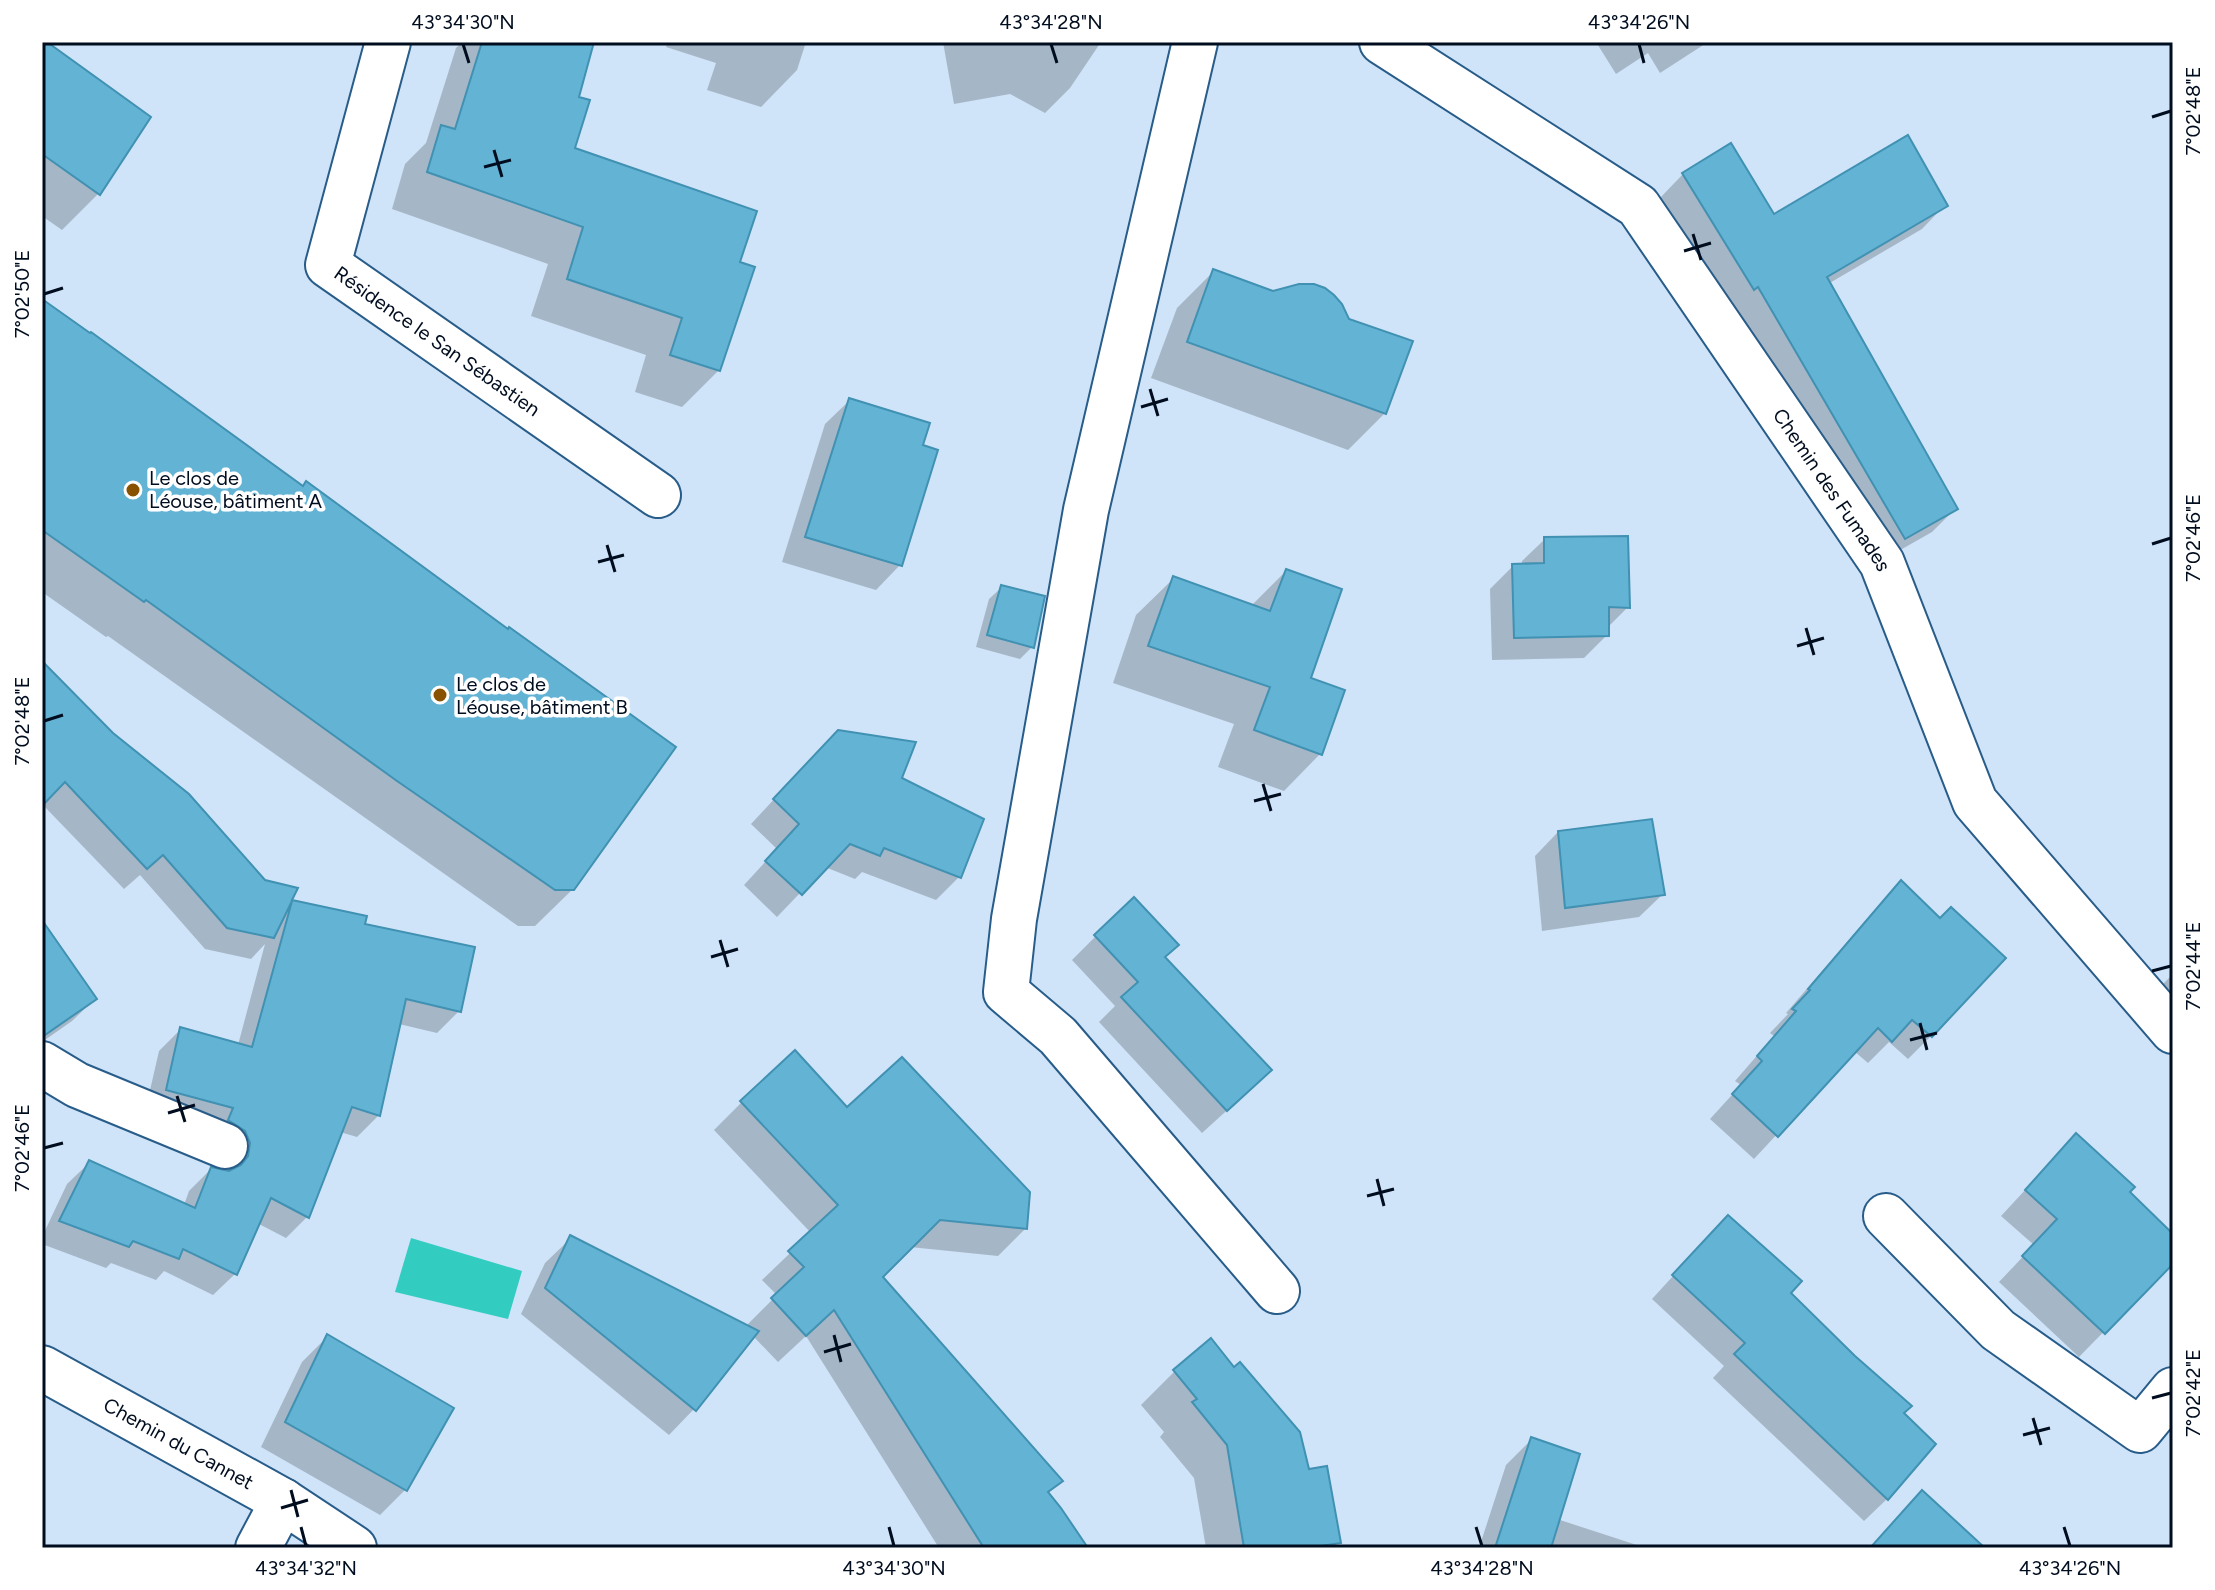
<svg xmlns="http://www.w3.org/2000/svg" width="2215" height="1590" font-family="Figtree,sans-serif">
<rect width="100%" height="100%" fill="#cfe4f9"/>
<path fill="#33ccc1" d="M 411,1238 L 522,1271 L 508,1319 L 395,1292 Z"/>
<g fill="#0003">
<path d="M 42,42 L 99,193 L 62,230 L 42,216 Z"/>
<path d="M 462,42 L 592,42 L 577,98 L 573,149 L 737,263 L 719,370 L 682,407 L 635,392 L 646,355 L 531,316 L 548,264 L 392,209 L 405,164 L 426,143 L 456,48 Z"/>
<path d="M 668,42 L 806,42 L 797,70 L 761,107 L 707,90 L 716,63 L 666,47 Z"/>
<path d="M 943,42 L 1101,42 L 1070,88 L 1045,113 L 1010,94 L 954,104 Z"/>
<path d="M 1596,42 L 1708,42 L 1660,73 L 1648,53 L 1616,74 Z"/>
<path d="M 1683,174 L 1774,216 L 1945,205 L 1922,229 L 1828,284 L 1955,509 L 1932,532 L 1881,561 L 1660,198 Z"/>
<path d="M 1214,271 L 1273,294 L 1385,413 L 1348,450 L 1151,378 L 1177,308 Z"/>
<path d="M 42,302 L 302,488 L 573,889 L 535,926 L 518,926 L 108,636 L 106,637 L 42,592 Z"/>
<path d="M 850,400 L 921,446 L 900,565 L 876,590 L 782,562 L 825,424 Z"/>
<path d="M 1545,539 L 1628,607 L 1607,628 L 1607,635 L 1584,658 L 1492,660 L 1490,589 L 1513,566 L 1522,566 L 1522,561 Z"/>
<path d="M 1286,571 L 1308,679 L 1320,754 L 1284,791 L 1218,767 L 1234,724 L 1113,683 L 1136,615 L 1173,579 L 1251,606 Z"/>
<path d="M 1002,587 L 1032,647 L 1020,659 L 976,647 L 989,599 Z"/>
<path d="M 42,700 L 289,902 L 364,917 L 362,926 L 459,1011 L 437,1033 L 399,1024 L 379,1115 L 357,1137 L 340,1132 L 307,1217 L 286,1238 L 257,1223 L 235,1274 L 213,1295 L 164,1271 L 156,1280 L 111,1263 L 106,1268 L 42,1244 L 42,1237 L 67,1184 L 89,1163 L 184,1205 L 189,1191 L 211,1169 L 228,1172 L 229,1166 L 145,1112 L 159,1051 L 181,1029 L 238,1045 L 265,944 L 251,959 L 205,949 L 140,875 L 124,889 L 42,804 Z"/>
<path d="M 814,756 L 899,779 L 959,877 L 936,900 L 862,872 L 855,879 L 825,867 L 777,917 L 744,885 L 777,849 L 751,824 Z"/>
<path d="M 1558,832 L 1663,894 L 1639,917 L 1542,931 L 1535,856 Z"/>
<path d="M 1901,883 L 1931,1036 L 1908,1059 L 1889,1042 L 1868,1063 L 1854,1051 L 1754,1159 L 1710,1119 L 1741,1085 L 1735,1081 L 1774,1036 L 1770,1033 L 1788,1014 L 1786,1013 L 1878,906 Z"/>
<path d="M 42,926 L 95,999 L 72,1021 L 42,1042 Z"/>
<path d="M 1096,936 L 1163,957 L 1245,1094 L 1202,1133 L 1099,1022 L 1115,1006 L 1072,960 Z"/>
<path d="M 2173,974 L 2173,1029 L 2148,999 Z"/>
<path d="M 742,1102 L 847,1109 L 1026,1228 L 998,1256 L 910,1247 L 880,1277 L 1060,1481 L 1047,1494 L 1020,1548 L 939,1548 L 806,1336 L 778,1362 L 753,1336 L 694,1409 L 669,1435 L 521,1314 L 545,1263 L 571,1238 L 746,1326 L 777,1295 L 762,1280 L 811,1233 L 714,1130 Z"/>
<path d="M 2052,1161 L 2127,1193 L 2173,1236 L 2173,1261 L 2079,1357 L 1999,1282 L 2034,1245 L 2001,1216 Z"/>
<path d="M 1706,1240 L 1788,1293 L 1933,1444 L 1887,1499 L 1864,1521 L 1713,1378 L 1724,1366 L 1652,1299 Z"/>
<path d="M 327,1337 L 451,1409 L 405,1490 L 380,1515 L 261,1447 L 302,1362 Z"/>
<path d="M 1211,1341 L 1308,1472 L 1339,1542 L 1332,1548 L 1206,1548 L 1194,1478 L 1160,1437 L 1164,1432 L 1141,1405 L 1174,1372 Z"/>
<path d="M 1531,1440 L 1557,1519 L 1646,1548 L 1479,1548 L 1506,1465 Z"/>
</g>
<g fill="#63b3d5" stroke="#4091b2" stroke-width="2">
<path d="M 42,42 L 47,42 L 151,117 L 100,195 L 42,154 Z"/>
<path d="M 482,42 L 594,42 L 579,97 L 590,100 L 575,148 L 757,211 L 740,262 L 755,267 L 720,371 L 670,355 L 682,318 L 567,279 L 583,227 L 427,172 L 441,125 L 455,129 Z"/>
<path d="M 1908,135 L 1948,206 L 1827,277 L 1958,509 L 1905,539 L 1758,287 L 1754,290 L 1682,173 L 1731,143 L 1774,214 Z"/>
<path d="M 1213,269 L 1273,291 L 1299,284 L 1314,284 L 1325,288 L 1334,295 L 1342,304 L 1349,319 L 1413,341 L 1386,414 L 1187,342 Z"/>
<path d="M 42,299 L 90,333 L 91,332 L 303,486 L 306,481 L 508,629 L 509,627 L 676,747 L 574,890 L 555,890 L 397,781 L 146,600 L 144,602 L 42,530 Z"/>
<path d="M 849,398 L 930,423 L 923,445 L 938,450 L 902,566 L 805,537 Z"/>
<path d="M 1628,536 L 1630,608 L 1609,607 L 1609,636 L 1514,638 L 1512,564 L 1544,563 L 1544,537 Z"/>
<path d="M 1286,569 L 1342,589 L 1311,678 L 1345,690 L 1322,755 L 1254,730 L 1270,687 L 1148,646 L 1173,576 L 1270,611 Z"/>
<path d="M 1001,585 L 1045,596 L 1034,648 L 987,635 Z"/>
<path d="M 42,661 L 113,733 L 189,794 L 265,880 L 298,888 L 292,900 L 367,916 L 365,924 L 475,947 L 461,1012 L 406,999 L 380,1116 L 352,1107 L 309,1218 L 271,1198 L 237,1275 L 183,1249 L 179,1259 L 133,1241 L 129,1247 L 59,1221 L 89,1160 L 195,1208 L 211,1167 L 229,1171 L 241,1165 L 248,1156 L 250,1143 L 245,1131 L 228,1120 L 233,1108 L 166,1090 L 180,1027 L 252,1047 L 292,901 L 274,938 L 227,928 L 163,855 L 147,869 L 65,782 L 42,806 Z"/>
<path d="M 838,730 L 916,742 L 902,778 L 984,819 L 961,878 L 884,848 L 880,856 L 850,844 L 802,895 L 765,861 L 799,824 L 773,799 Z"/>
<path d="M 1652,819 L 1665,895 L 1565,908 L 1558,831 Z"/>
<path d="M 1901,880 L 1940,918 L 1951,907 L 2006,958 L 1932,1037 L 1912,1020 L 1892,1042 L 1878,1028 L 1778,1137 L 1732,1094 L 1762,1061 L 1757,1056 L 1796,1011 L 1792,1009 L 1810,990 L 1808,989 Z"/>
<path d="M 1134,897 L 1179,945 L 1165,957 L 1272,1070 L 1227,1111 L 1121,997 L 1138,982 L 1094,935 Z"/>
<path d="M 42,920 L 97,999 L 42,1037 Z"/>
<path d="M 795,1050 L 847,1107 L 902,1057 L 1030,1192 L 1027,1229 L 940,1220 L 883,1277 L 1063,1481 L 1048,1492 L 1061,1508 L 1088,1548 L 984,1548 L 834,1310 L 806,1336 L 771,1298 L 804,1267 L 788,1251 L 838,1205 L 740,1101 Z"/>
<path d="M 2076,1133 L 2135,1187 L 2130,1192 L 2173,1234 L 2173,1264 L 2105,1334 L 2022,1256 L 2057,1219 L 2025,1190 Z"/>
<path d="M 1728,1215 L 1802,1281 L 1791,1293 L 1855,1356 L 1912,1406 L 1904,1413 L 1936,1444 L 1888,1500 L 1734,1354 L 1745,1343 L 1672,1275 Z"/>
<path d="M 570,1235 L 759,1331 L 696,1411 L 545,1288 Z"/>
<path d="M 327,1334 L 454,1408 L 407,1491 L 285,1422 Z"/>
<path d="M 1211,1338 L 1234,1367 L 1240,1362 L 1300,1432 L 1309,1469 L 1327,1466 L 1341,1543 L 1307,1548 L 1244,1548 L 1227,1445 L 1192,1402 L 1197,1399 L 1173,1370 Z"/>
<path d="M 1531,1437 L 1580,1454 L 1551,1548 L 1495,1548 Z"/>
<path d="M 1922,1490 L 1985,1548 L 1870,1548 Z"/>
</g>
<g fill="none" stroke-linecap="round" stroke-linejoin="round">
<defs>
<g id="minor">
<path id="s1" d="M 388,42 L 328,265 L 658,495"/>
<path d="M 1195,42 L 1086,510 L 1014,919 L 1006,992 L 1058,1036 L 1277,1291"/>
<path id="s2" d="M 1382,42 L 1638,206 L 1882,563 L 1975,802 L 2173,1031"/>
<path d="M 42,1064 L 77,1085 L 225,1146"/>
<path d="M 1886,1216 L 1998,1330 L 2140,1430 L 2173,1390"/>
<path id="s3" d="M 42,1368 L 283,1501 L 354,1548"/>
<path d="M 258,1548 L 283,1501"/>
</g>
</defs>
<use href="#minor" stroke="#285c89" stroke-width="48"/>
<use href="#minor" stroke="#fff" stroke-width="44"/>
</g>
<path fill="none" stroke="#000d1f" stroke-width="3" d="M 463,44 L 469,63M 1051,44 L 1057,63M 1639,44 L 1644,63M 2152,117 L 2171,111M 494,150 L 502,177M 484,167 L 511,160M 1693,234 L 1701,260M 1684,251 L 1711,243M 44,294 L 63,288M 1150,389 L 1158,416M 1141,407 L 1168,399M 2152,544 L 2171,538M 607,545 L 615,572M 598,562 L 624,555M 1806,628 L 1814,655M 1797,646 L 1824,638M 44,721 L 63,715M 1263,784 L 1271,811M 1254,801 L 1281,794M 720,940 L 728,967M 711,957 L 738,949M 2152,971 L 2171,966M 1920,1023 L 1927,1050M 1910,1040 L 1937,1033M 177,1096 L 185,1122M 168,1113 L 195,1105M 44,1148 L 63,1143M 1377,1179 L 1384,1206M 1367,1196 L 1394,1189M 834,1335 L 841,1362M 824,1352 L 851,1344M 2152,1398 L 2171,1393M 2033,1418 L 2041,1445M 2023,1435 L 2050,1428M 291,1490 L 298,1517M 281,1508 L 308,1500M 301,1527 L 306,1546M 889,1527 L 894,1546M 1476,1527 L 1482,1546M 2064,1527 L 2070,1546"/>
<g fill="#885200" stroke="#fff" stroke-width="3">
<circle cx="133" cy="490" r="8"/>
<circle cx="440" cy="695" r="8"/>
</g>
<g text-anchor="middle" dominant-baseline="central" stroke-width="7" stroke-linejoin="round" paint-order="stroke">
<g font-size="20" fill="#000d1f" stroke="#fff">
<text stroke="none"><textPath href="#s1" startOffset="364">Résidence le San Sébastien</textPath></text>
<text stroke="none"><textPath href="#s2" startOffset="648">Chemin des Fumades</textPath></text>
<text stroke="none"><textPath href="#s3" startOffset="156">Chemin du Cannet</textPath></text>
</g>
<g font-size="20" fill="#000d1f" stroke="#fff" text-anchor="start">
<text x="149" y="478">Le clos de<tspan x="149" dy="23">Léouse, bâtiment A</tspan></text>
<text x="456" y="684">Le clos de<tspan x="456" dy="23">Léouse, bâtiment B</tspan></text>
</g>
</g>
<rect width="2215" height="1590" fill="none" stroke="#ffffff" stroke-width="88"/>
<rect x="44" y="44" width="2127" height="1502" fill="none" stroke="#000d1f" stroke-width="3"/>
<g font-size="20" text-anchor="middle" fill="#000d1f">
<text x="463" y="29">43°34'30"N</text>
<text x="1051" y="29">43°34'28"N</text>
<text x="1639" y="29">43°34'26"N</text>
<text transform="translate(2193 111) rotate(-90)" y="7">7°02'48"E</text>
<text transform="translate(22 294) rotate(-90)" y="7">7°02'50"E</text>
<text transform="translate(2193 538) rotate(-90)" y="7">7°02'46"E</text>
<text transform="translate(22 721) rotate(-90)" y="7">7°02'48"E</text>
<text transform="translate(2193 966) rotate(-90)" y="7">7°02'44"E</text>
<text transform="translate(22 1148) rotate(-90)" y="7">7°02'46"E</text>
<text transform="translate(2193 1393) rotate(-90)" y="7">7°02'42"E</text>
<text x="306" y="1575">43°34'32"N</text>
<text x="894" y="1575">43°34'30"N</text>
<text x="1482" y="1575">43°34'28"N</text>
<text x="2070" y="1575">43°34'26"N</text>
</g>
</svg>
